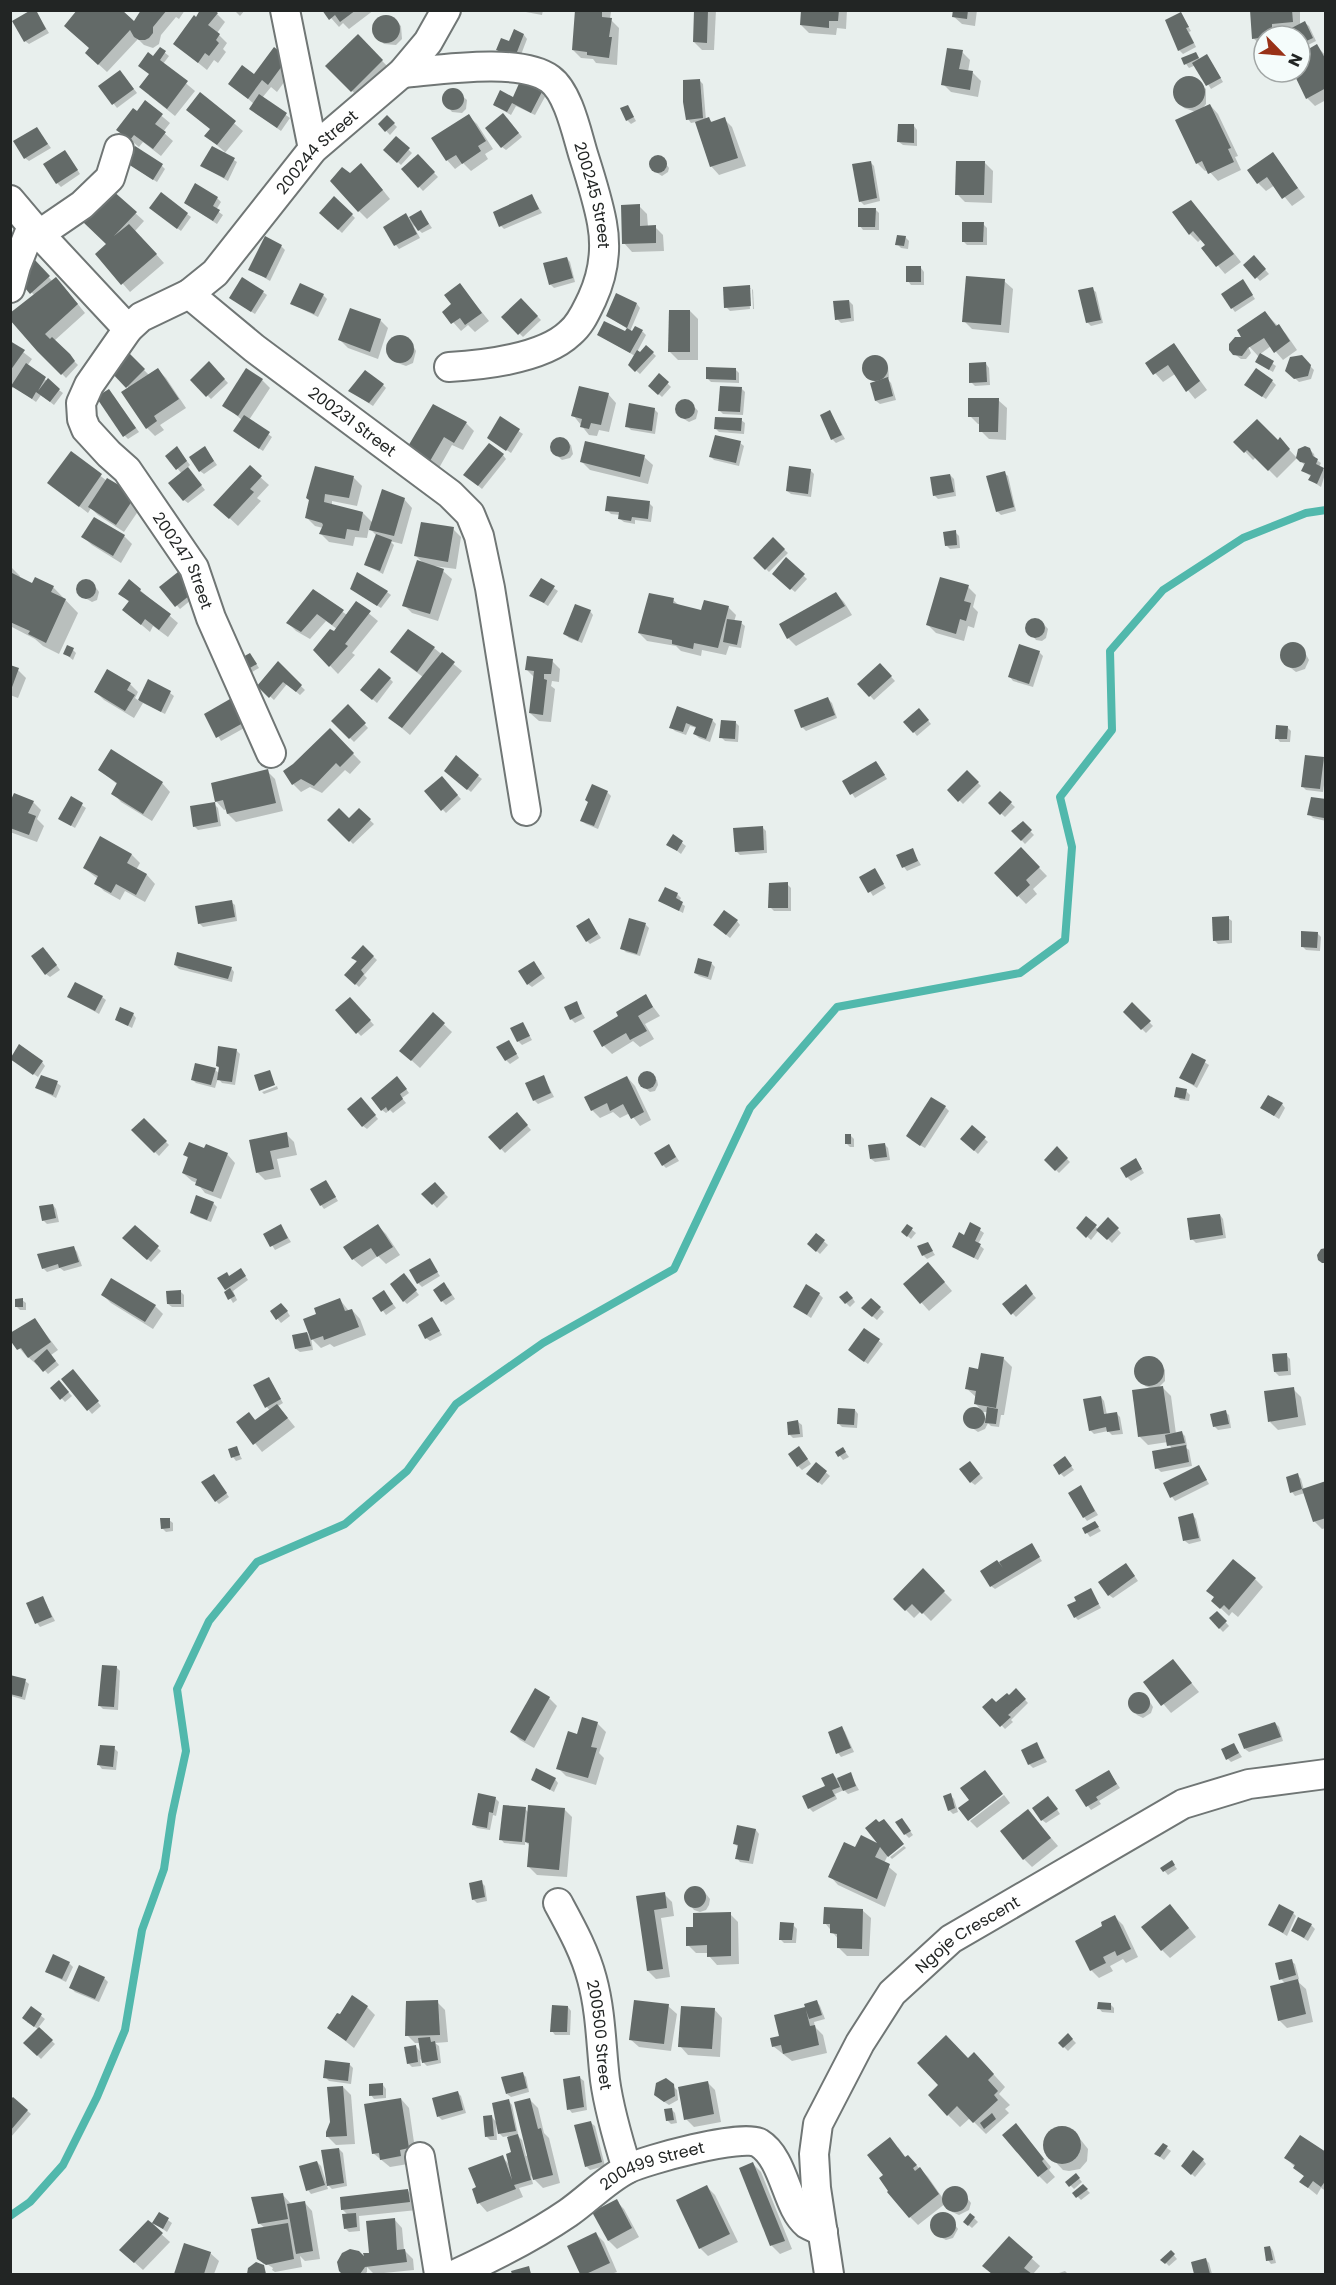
<svg xmlns="http://www.w3.org/2000/svg" width="1336" height="2285" font-family="Poppins,sans-serif">
<rect width="100%" height="100%" fill="#e8efed"/>
<g fill="#0003">
<path d="M 35,10 L 49,33 L 29,44 L 25,41 Z"/>
<path d="M 79,10 L 124,10 L 123,13 L 134,23 L 143,10 L 185,10 L 179,19 L 176,17 L 161,35 L 159,44 L 153,48 L 144,45 L 138,39 L 107,72 L 95,61 Z"/>
<path d="M 234,10 L 245,10 L 240,16 Z"/>
<path d="M 324,10 L 374,10 L 349,29 L 343,23 L 339,27 Z"/>
<path d="M 515,10 L 543,10 L 542,15 Z"/>
<path d="M 587,10 L 609,10 L 611,12 L 610,19 L 619,28 L 617,65 L 596,63 L 593,59 L 581,58 L 573,50 Z"/>
<path d="M 695,10 L 716,10 L 714,50 L 702,50 L 694,42 Z"/>
<path d="M 802,10 L 847,10 L 846,29 L 837,28 L 836,35 L 809,33 L 801,25 Z"/>
<path d="M 954,10 L 977,10 L 975,26 L 962,24 L 953,16 Z"/>
<path d="M 1252,10 L 1300,10 L 1300,26 L 1305,23 L 1309,26 L 1316,41 L 1300,49 L 1300,36 L 1282,36 L 1292,31 L 1279,31 L 1280,36 L 1264,36 L 1264,46 L 1262,46 L 1253,38 Z"/>
<path d="M 217,14 L 225,22 L 217,33 L 227,43 L 223,49 L 226,52 L 218,63 L 214,60 L 207,70 L 175,44 Z"/>
<path d="M 1181,14 L 1191,31 L 1189,32 L 1196,47 L 1183,54 L 1179,50 Z"/>
<path d="M 382,17 L 390,17 L 401,26 L 402,39 L 396,45 L 384,44 L 374,33 L 373,26 Z"/>
<path d="M 524,35 L 527,39 L 519,60 L 501,53 L 498,50 Z"/>
<path d="M 358,36 L 390,69 L 360,99 L 328,66 Z"/>
<path d="M 1317,46 L 1326,56 L 1326,100 L 1315,106 L 1307,98 L 1294,72 L 1300,72 L 1300,55 Z"/>
<path d="M 160,49 L 169,56 L 163,64 L 195,91 L 175,116 L 149,95 L 153,58 Z"/>
<path d="M 274,49 L 295,67 L 277,92 L 271,87 L 262,98 L 290,118 L 281,131 L 254,112 L 254,104 L 230,83 L 254,76 Z"/>
<path d="M 962,52 L 970,60 L 968,72 L 973,73 L 981,81 L 978,97 L 951,92 L 943,84 Z"/>
<path d="M 1196,54 L 1200,60 L 1210,60 L 1223,82 L 1211,89 L 1196,65 L 1189,68 L 1186,64 Z"/>
<path d="M 124,76 L 137,93 L 117,108 L 100,86 Z"/>
<path d="M 1186,78 L 1194,79 L 1206,89 L 1206,104 L 1202,109 L 1210,105 L 1218,114 L 1238,156 L 1235,157 L 1241,170 L 1218,181 L 1208,170 L 1205,171 L 1197,163 L 1196,112 L 1184,108 L 1175,96 L 1176,86 Z"/>
<path d="M 700,81 L 703,84 L 706,120 L 709,119 L 713,123 L 724,119 L 732,127 L 746,166 L 719,175 L 711,166 L 696,122 L 691,123 L 688,119 Z"/>
<path d="M 455,90 L 467,100 L 466,109 L 462,113 L 452,112 L 444,102 L 444,96 L 449,91 Z"/>
<path d="M 542,91 L 546,95 L 535,115 L 516,106 L 511,115 L 494,105 Z"/>
<path d="M 200,94 L 243,131 L 224,154 L 237,162 L 228,181 L 202,166 L 225,152 L 206,136 L 211,130 Z"/>
<path d="M 145,102 L 170,123 L 163,132 L 173,141 L 161,156 L 143,142 L 139,147 L 118,130 L 137,113 Z"/>
<path d="M 628,107 L 636,121 L 631,124 L 627,120 Z"/>
<path d="M 468,116 L 477,124 L 493,149 L 485,154 L 488,159 L 471,171 L 463,163 L 455,169 L 447,160 L 433,139 Z"/>
<path d="M 387,117 L 397,127 L 390,135 L 380,124 Z"/>
<path d="M 507,118 L 522,137 L 506,150 L 502,147 Z"/>
<path d="M 914,126 L 917,130 L 917,146 L 903,145 L 899,142 Z"/>
<path d="M 37,129 L 51,148 L 29,161 L 25,158 Z"/>
<path d="M 396,138 L 412,153 L 401,165 L 385,150 Z"/>
<path d="M 1272,154 L 1305,197 L 1292,206 L 1275,185 L 1266,191 L 1258,183 Z"/>
<path d="M 68,155 L 80,174 L 61,187 L 57,183 Z"/>
<path d="M 418,156 L 438,177 L 423,191 L 403,169 Z"/>
<path d="M 656,157 L 663,160 L 669,168 L 668,172 L 662,176 L 654,171 L 650,164 Z"/>
<path d="M 870,162 L 874,166 L 880,201 L 864,205 L 860,201 Z"/>
<path d="M 985,163 L 993,171 L 992,203 L 965,202 L 957,194 Z"/>
<path d="M 130,165 L 162,166 L 165,169 L 157,182 Z"/>
<path d="M 369,173 L 390,199 L 367,219 L 359,211 Z"/>
<path d="M 112,192 L 144,221 L 135,231 L 164,263 L 130,292 L 97,254 L 108,244 Z"/>
<path d="M 161,194 L 191,217 L 181,231 L 155,212 Z"/>
<path d="M 532,196 L 542,213 L 504,229 L 501,226 Z"/>
<path d="M 217,198 L 221,202 L 216,210 L 223,215 L 217,224 L 185,203 Z"/>
<path d="M 335,198 L 355,218 L 342,233 L 321,213 Z"/>
<path d="M 639,206 L 647,214 L 648,227 L 655,227 L 663,235 L 664,251 L 632,252 L 624,243 Z"/>
<path d="M 875,209 L 879,213 L 879,230 L 863,230 L 860,226 Z"/>
<path d="M 1199,210 L 1241,262 L 1225,274 L 1203,248 L 1207,246 L 1201,239 L 1198,242 L 1190,234 Z"/>
<path d="M 421,212 L 432,228 L 422,233 L 413,225 L 420,238 L 399,249 L 396,245 L 406,215 L 410,219 Z"/>
<path d="M 983,224 L 987,228 L 987,245 L 967,245 L 963,241 Z"/>
<path d="M 905,237 L 909,241 L 908,249 L 901,248 L 897,244 Z"/>
<path d="M 281,246 L 285,250 L 270,281 L 250,269 Z"/>
<path d="M 567,258 L 570,262 L 575,282 L 554,288 L 550,284 Z"/>
<path d="M 34,261 L 53,282 L 64,287 L 85,313 L 54,341 L 78,365 L 66,378 L 39,350 L 34,295 L 17,277 Z"/>
<path d="M 1257,261 L 1269,274 L 1260,281 L 1245,265 Z"/>
<path d="M 921,268 L 924,272 L 924,285 L 911,285 L 908,281 Z"/>
<path d="M 1004,281 L 1013,289 L 1009,333 L 972,329 L 964,321 Z"/>
<path d="M 460,285 L 489,321 L 475,332 L 468,325 L 461,331 L 444,312 L 453,305 Z"/>
<path d="M 1246,285 L 1255,299 L 1235,312 L 1232,308 Z"/>
<path d="M 749,287 L 751,289 L 749,289 L 750,309 L 730,311 L 726,307 Z"/>
<path d="M 752,289 L 753,290 L 754,309 L 753,309 Z"/>
<path d="M 1092,289 L 1096,292 L 1103,323 L 1091,326 L 1087,322 Z"/>
<path d="M 263,292 L 267,295 L 255,314 L 235,301 Z"/>
<path d="M 323,295 L 327,299 L 318,317 L 292,304 Z"/>
<path d="M 521,300 L 541,320 L 523,337 L 503,317 Z"/>
<path d="M 849,301 L 853,305 L 854,321 L 841,323 L 837,319 Z"/>
<path d="M 637,304 L 640,308 L 628,336 L 636,328 L 643,332 L 646,335 L 637,352 L 640,354 L 653,353 L 656,356 L 640,374 L 630,365 L 635,356 L 599,335 L 625,333 L 628,329 L 612,319 Z"/>
<path d="M 690,311 L 698,319 L 698,360 L 678,360 L 670,352 Z"/>
<path d="M 1265,313 L 1286,334 L 1297,350 L 1283,360 L 1271,346 L 1259,355 L 1276,366 L 1273,372 L 1256,362 L 1259,357 L 1247,344 L 1251,353 L 1246,359 L 1241,359 L 1232,352 Z"/>
<path d="M 380,320 L 388,328 L 378,359 L 348,348 L 340,340 Z"/>
<path d="M 395,338 L 408,340 L 412,344 L 416,351 L 413,363 L 406,366 L 395,362 L 391,358 L 388,350 L 389,343 Z"/>
<path d="M 10,342 L 32,359 L 27,366 L 63,393 L 54,405 L 41,395 L 36,402 L 14,386 L 10,391 Z"/>
<path d="M 1174,345 L 1207,390 L 1195,399 L 1175,374 L 1163,382 L 1147,364 Z"/>
<path d="M 128,354 L 149,375 L 157,369 L 166,378 L 186,408 L 160,425 L 164,430 L 155,436 L 147,428 L 129,388 L 112,371 Z"/>
<path d="M 874,357 L 888,366 L 889,378 L 887,379 L 891,383 L 896,400 L 880,404 L 876,401 L 876,382 L 865,373 L 865,363 Z"/>
<path d="M 1301,357 L 1314,370 L 1311,379 L 1299,382 L 1287,371 Z"/>
<path d="M 209,363 L 228,383 L 211,399 L 192,380 Z"/>
<path d="M 986,364 L 989,368 L 990,385 L 975,386 L 971,382 Z"/>
<path d="M 736,370 L 739,373 L 739,383 L 711,382 L 707,378 Z"/>
<path d="M 659,375 L 671,387 L 662,397 L 650,386 Z"/>
<path d="M 262,380 L 270,388 L 249,420 L 272,437 L 263,451 L 239,435 L 242,420 L 224,405 Z"/>
<path d="M 1272,381 L 1276,385 L 1266,399 L 1250,388 Z"/>
<path d="M 383,385 L 386,388 L 373,406 L 350,391 Z"/>
<path d="M 741,388 L 745,392 L 743,415 L 723,414 L 720,411 Z"/>
<path d="M 112,394 L 139,432 L 128,439 L 125,436 Z"/>
<path d="M 608,394 L 616,403 L 609,432 L 599,430 L 597,436 L 589,435 L 573,415 Z"/>
<path d="M 998,400 L 1007,408 L 1006,440 L 989,439 L 981,431 L 981,424 L 978,424 L 970,416 Z"/>
<path d="M 684,401 L 690,402 L 698,411 L 696,419 L 689,422 L 679,416 L 677,408 L 679,403 Z"/>
<path d="M 434,406 L 466,423 L 474,431 L 463,450 L 452,445 L 439,468 L 417,456 Z"/>
<path d="M 654,409 L 658,413 L 655,434 L 631,430 L 627,426 Z"/>
<path d="M 830,412 L 845,439 L 836,443 L 832,439 Z"/>
<path d="M 500,419 L 523,434 L 511,453 L 493,441 Z"/>
<path d="M 741,420 L 745,423 L 744,434 L 719,432 L 716,429 Z"/>
<path d="M 561,438 L 571,445 L 573,454 L 570,458 L 562,460 L 553,452 L 552,444 L 555,439 Z"/>
<path d="M 1280,440 L 1296,457 L 1310,450 L 1314,454 L 1315,459 L 1321,463 L 1319,467 L 1326,471 L 1321,487 L 1310,480 L 1312,477 L 1303,471 L 1305,466 L 1298,457 L 1277,478 L 1256,457 L 1253,460 L 1236,442 L 1278,442 Z"/>
<path d="M 740,443 L 744,446 L 739,466 L 714,460 L 711,457 Z"/>
<path d="M 180,452 L 190,465 L 187,468 L 205,490 L 188,503 L 184,500 L 182,474 L 167,456 Z"/>
<path d="M 208,452 L 217,465 L 204,474 L 200,471 Z"/>
<path d="M 71,453 L 107,481 L 143,504 L 124,532 L 98,515 L 91,508 L 88,513 L 49,483 Z"/>
<path d="M 503,455 L 506,459 L 482,489 L 469,478 Z"/>
<path d="M 644,457 L 653,465 L 648,484 L 590,470 L 582,462 Z"/>
<path d="M 250,468 L 269,485 L 257,498 L 261,501 L 238,526 L 224,513 Z"/>
<path d="M 316,468 L 354,478 L 362,486 L 357,506 L 332,501 L 332,506 L 363,513 L 373,523 L 404,499 L 412,508 L 402,544 L 390,541 L 394,545 L 383,574 L 366,565 L 377,536 L 369,528 L 367,538 L 355,537 L 353,546 L 329,542 L 321,534 L 323,528 L 315,526 L 307,518 Z"/>
<path d="M 810,470 L 814,474 L 811,497 L 791,494 L 787,491 Z"/>
<path d="M 1004,473 L 1008,476 L 1016,511 L 1001,515 L 997,511 Z"/>
<path d="M 950,475 L 954,479 L 956,496 L 938,499 L 934,495 Z"/>
<path d="M 649,503 L 653,507 L 651,522 L 635,520 L 635,524 L 624,522 L 620,519 L 620,515 L 611,514 L 607,510 Z"/>
<path d="M 453,529 L 461,537 L 456,569 L 434,566 L 434,567 L 443,571 L 452,579 L 438,621 L 412,613 L 404,605 L 424,564 L 416,556 Z"/>
<path d="M 955,532 L 959,536 L 960,548 L 950,549 L 946,545 Z"/>
<path d="M 124,536 L 132,544 L 121,563 L 92,545 L 83,537 Z"/>
<path d="M 773,539 L 788,553 L 769,572 L 755,558 Z"/>
<path d="M 786,559 L 807,579 L 795,592 L 777,577 Z"/>
<path d="M 10,566 L 20,576 L 19,578 L 33,585 L 53,587 L 78,613 L 59,654 L 43,646 L 35,639 L 10,626 Z"/>
<path d="M 87,580 L 92,582 L 99,592 L 97,600 L 92,602 L 80,595 L 78,586 L 81,582 Z"/>
<path d="M 542,580 L 558,591 L 548,606 L 531,595 Z"/>
<path d="M 161,587 L 196,596 L 180,609 Z"/>
<path d="M 968,587 L 976,595 L 973,607 L 978,612 L 974,628 L 968,626 L 964,641 L 936,633 L 928,625 Z"/>
<path d="M 140,590 L 178,623 L 168,637 L 153,626 L 150,632 L 124,610 L 130,603 L 120,593 Z"/>
<path d="M 313,591 L 347,615 L 356,603 L 378,621 L 352,653 L 355,655 L 338,674 L 315,650 L 337,629 L 326,621 L 310,639 L 296,631 L 288,623 Z"/>
<path d="M 356,592 L 387,592 L 391,595 L 381,608 Z"/>
<path d="M 836,594 L 844,602 L 852,615 L 796,646 L 788,638 Z"/>
<path d="M 673,600 L 680,606 L 702,612 L 728,607 L 736,615 L 734,622 L 741,623 L 745,626 L 741,648 L 729,646 L 726,655 L 702,650 L 701,656 L 681,651 L 676,646 L 647,641 L 639,633 Z"/>
<path d="M 590,611 L 593,615 L 582,643 L 569,638 L 565,634 Z"/>
<path d="M 1034,619 L 1040,620 L 1048,629 L 1046,638 L 1042,641 L 1036,640 L 1027,629 L 1027,624 Z"/>
<path d="M 1292,643 L 1302,647 L 1309,660 L 1305,669 L 1296,672 L 1283,662 L 1281,652 L 1287,644 Z"/>
<path d="M 434,648 L 462,671 L 410,735 L 390,718 L 423,677 L 400,660 Z"/>
<path d="M 73,650 L 76,653 L 73,660 L 64,653 Z"/>
<path d="M 1039,652 L 1043,656 L 1033,687 L 1013,681 L 1010,677 Z"/>
<path d="M 250,654 L 259,668 L 252,672 L 249,668 Z"/>
<path d="M 552,661 L 560,669 L 559,682 L 552,681 L 551,686 L 555,689 L 551,722 L 539,721 L 530,713 L 534,677 L 527,670 Z"/>
<path d="M 278,664 L 305,690 L 300,695 L 287,684 L 274,700 L 259,686 Z"/>
<path d="M 880,665 L 895,681 L 874,700 L 859,684 Z"/>
<path d="M 10,667 L 18,670 L 26,678 L 18,698 L 10,695 Z"/>
<path d="M 108,671 L 130,684 L 138,692 L 135,698 L 139,701 L 149,681 L 170,693 L 174,696 L 165,714 L 143,703 L 134,718 L 104,700 L 96,692 Z"/>
<path d="M 390,679 L 393,682 L 377,703 L 362,690 Z"/>
<path d="M 828,699 L 832,703 L 837,718 L 806,731 L 802,727 Z"/>
<path d="M 230,701 L 246,727 L 221,741 L 206,715 Z"/>
<path d="M 348,706 L 368,728 L 354,742 L 333,721 Z"/>
<path d="M 678,708 L 712,720 L 716,724 L 710,742 L 699,738 L 695,734 L 697,728 L 690,726 L 686,735 L 675,731 L 671,727 Z"/>
<path d="M 923,714 L 931,724 L 917,736 L 914,732 Z"/>
<path d="M 736,723 L 739,726 L 738,742 L 725,741 L 721,737 Z"/>
<path d="M 1287,727 L 1291,731 L 1290,742 L 1280,742 L 1277,738 Z"/>
<path d="M 330,730 L 361,762 L 350,774 L 345,770 L 322,793 L 310,787 L 301,792 L 293,784 L 294,766 Z"/>
<path d="M 1323,759 L 1326,761 L 1326,771 L 1323,792 L 1306,790 L 1303,787 Z"/>
<path d="M 876,763 L 887,779 L 855,798 L 844,781 Z"/>
<path d="M 100,770 L 162,783 L 170,792 L 152,821 L 121,802 L 113,793 L 118,785 Z"/>
<path d="M 267,771 L 275,779 L 283,811 L 236,822 L 228,814 L 227,809 L 224,810 L 216,801 Z"/>
<path d="M 967,772 L 981,786 L 963,804 L 949,790 Z"/>
<path d="M 449,774 L 478,776 L 482,779 L 471,792 Z"/>
<path d="M 442,778 L 461,799 L 446,813 L 426,792 Z"/>
<path d="M 607,792 L 611,796 L 598,829 L 586,824 L 582,821 Z"/>
<path d="M 1000,793 L 1015,807 L 1005,817 L 990,803 Z"/>
<path d="M 71,798 L 86,808 L 75,828 L 60,819 Z"/>
<path d="M 1326,801 L 1326,821 L 1313,818 L 1309,814 Z"/>
<path d="M 33,802 L 41,810 L 37,819 L 44,826 L 37,842 L 10,832 L 10,806 Z"/>
<path d="M 214,804 L 218,808 L 221,826 L 198,830 L 194,826 Z"/>
<path d="M 359,810 L 374,824 L 353,844 L 329,819 L 349,820 Z"/>
<path d="M 1022,823 L 1034,835 L 1025,844 L 1013,831 Z"/>
<path d="M 762,827 L 766,831 L 767,853 L 740,855 L 736,851 Z"/>
<path d="M 673,836 L 686,846 L 681,854 L 668,844 Z"/>
<path d="M 100,838 L 132,855 L 140,863 L 136,870 L 147,875 L 155,884 L 145,902 L 125,891 L 120,900 L 104,891 L 96,883 L 98,879 L 84,868 Z"/>
<path d="M 1021,849 L 1047,876 L 1033,889 L 1037,894 L 1026,904 L 996,873 Z"/>
<path d="M 912,850 L 921,865 L 907,871 L 904,867 Z"/>
<path d="M 874,869 L 886,888 L 873,896 L 861,877 Z"/>
<path d="M 787,884 L 791,888 L 791,911 L 774,911 L 770,907 Z"/>
<path d="M 677,894 L 681,898 L 679,902 L 685,906 L 683,913 L 660,901 Z"/>
<path d="M 231,902 L 235,905 L 237,921 L 203,927 L 199,923 Z"/>
<path d="M 1228,918 L 1232,921 L 1232,943 L 1218,944 L 1214,940 Z"/>
<path d="M 630,920 L 646,925 L 649,928 L 640,956 L 626,952 L 622,948 Z"/>
<path d="M 737,921 L 740,925 L 730,938 L 719,929 Z"/>
<path d="M 592,924 L 601,938 L 590,944 L 587,941 Z"/>
<path d="M 1317,933 L 1321,937 L 1320,951 L 1306,950 L 1302,946 Z"/>
<path d="M 363,947 L 377,960 L 364,975 L 367,978 L 359,987 L 346,975 L 357,962 L 353,958 Z"/>
<path d="M 47,952 L 60,970 L 50,977 L 46,974 Z"/>
<path d="M 699,960 L 712,964 L 715,967 L 711,980 L 699,976 L 695,973 Z"/>
<path d="M 175,965 L 231,968 L 234,972 L 232,982 L 179,969 Z"/>
<path d="M 537,966 L 545,978 L 532,987 L 528,984 Z"/>
<path d="M 645,996 L 660,1016 L 645,1024 L 654,1039 L 640,1047 L 633,1041 L 612,1054 L 604,1046 L 620,1017 Z"/>
<path d="M 69,997 L 102,997 L 106,1000 L 99,1014 Z"/>
<path d="M 350,999 L 374,1025 L 361,1036 L 337,1011 Z"/>
<path d="M 576,1003 L 585,1018 L 575,1023 L 571,1019 Z"/>
<path d="M 1132,1004 L 1153,1026 L 1146,1033 L 1125,1012 Z"/>
<path d="M 133,1014 L 136,1018 L 132,1028 L 117,1020 Z"/>
<path d="M 433,1014 L 452,1032 L 420,1068 L 409,1058 Z"/>
<path d="M 523,1024 L 532,1040 L 522,1045 L 518,1041 Z"/>
<path d="M 512,1046 L 519,1058 L 510,1064 L 506,1060 Z"/>
<path d="M 236,1050 L 240,1054 L 235,1085 L 222,1083 L 218,1078 L 215,1088 L 196,1083 L 192,1079 L 215,1070 L 220,1074 L 220,1069 L 217,1066 Z"/>
<path d="M 1193,1055 L 1209,1065 L 1197,1088 L 1181,1078 Z"/>
<path d="M 15,1061 L 42,1062 L 45,1066 L 38,1077 Z"/>
<path d="M 647,1072 L 657,1080 L 658,1085 L 655,1091 L 650,1092 L 641,1085 L 639,1081 L 642,1074 Z"/>
<path d="M 42,1077 L 57,1083 L 61,1086 L 56,1098 L 37,1088 Z"/>
<path d="M 544,1077 L 554,1097 L 538,1104 L 534,1100 Z"/>
<path d="M 627,1077 L 635,1086 L 651,1120 L 640,1126 L 630,1113 L 620,1118 L 613,1112 L 600,1118 L 592,1110 Z"/>
<path d="M 401,1082 L 409,1093 L 402,1098 L 406,1103 L 393,1113 L 390,1110 L 386,1113 L 382,1110 Z"/>
<path d="M 277,1086 L 278,1089 L 264,1094 L 262,1092 Z"/>
<path d="M 1186,1091 L 1190,1095 L 1189,1101 L 1180,1100 L 1176,1096 Z"/>
<path d="M 365,1103 L 378,1119 L 367,1129 L 363,1126 Z"/>
<path d="M 1282,1104 L 1285,1108 L 1279,1119 L 1262,1108 Z"/>
<path d="M 945,1107 L 949,1111 L 925,1148 L 911,1140 Z"/>
<path d="M 517,1114 L 531,1130 L 505,1153 L 490,1137 Z"/>
<path d="M 144,1120 L 169,1145 L 159,1156 L 133,1130 Z"/>
<path d="M 972,1127 L 988,1142 L 978,1154 L 962,1139 Z"/>
<path d="M 286,1134 L 294,1142 L 297,1155 L 277,1159 L 281,1177 L 265,1180 L 257,1172 L 251,1141 Z"/>
<path d="M 850,1135 L 854,1139 L 854,1147 L 850,1147 L 846,1143 Z"/>
<path d="M 884,1144 L 888,1148 L 890,1160 L 875,1162 L 871,1159 Z"/>
<path d="M 1057,1149 L 1070,1162 L 1059,1173 L 1046,1160 Z"/>
<path d="M 205,1150 L 227,1154 L 235,1163 L 221,1199 L 205,1193 L 197,1183 L 192,1181 L 183,1173 L 189,1159 L 185,1155 Z"/>
<path d="M 672,1150 L 679,1161 L 666,1168 L 663,1165 Z"/>
<path d="M 1139,1164 L 1144,1173 L 1131,1181 L 1127,1177 Z"/>
<path d="M 326,1181 L 338,1201 L 324,1209 L 321,1205 Z"/>
<path d="M 435,1184 L 448,1197 L 437,1208 L 424,1194 Z"/>
<path d="M 213,1203 L 217,1207 L 211,1222 L 195,1216 L 191,1212 Z"/>
<path d="M 53,1205 L 56,1209 L 59,1222 L 47,1224 L 43,1220 Z"/>
<path d="M 1220,1215 L 1223,1219 L 1226,1238 L 1196,1243 L 1192,1239 Z"/>
<path d="M 1086,1218 L 1098,1229 L 1108,1219 L 1121,1233 L 1112,1243 L 1099,1230 L 1091,1240 L 1078,1228 Z"/>
<path d="M 971,1224 L 984,1233 L 978,1244 L 984,1249 L 978,1260 L 958,1250 Z"/>
<path d="M 281,1226 L 291,1242 L 275,1250 L 265,1234 Z"/>
<path d="M 378,1226 L 386,1234 L 400,1255 L 386,1264 L 378,1256 L 362,1267 L 353,1259 Z"/>
<path d="M 907,1226 L 916,1233 L 911,1239 L 903,1232 Z"/>
<path d="M 135,1227 L 161,1251 L 151,1262 L 124,1238 Z"/>
<path d="M 817,1235 L 828,1245 L 820,1254 L 809,1244 Z"/>
<path d="M 928,1244 L 935,1255 L 927,1259 L 923,1255 Z"/>
<path d="M 74,1248 L 77,1252 L 82,1266 L 64,1271 L 60,1268 L 47,1272 L 43,1268 Z"/>
<path d="M 429,1260 L 440,1276 L 422,1287 L 418,1283 Z"/>
<path d="M 936,1272 L 952,1291 L 929,1311 L 905,1284 Z"/>
<path d="M 244,1274 L 248,1280 L 233,1291 L 237,1300 L 233,1303 L 219,1278 Z"/>
<path d="M 407,1279 L 419,1295 L 407,1304 L 404,1301 Z"/>
<path d="M 448,1288 L 455,1299 L 446,1305 L 442,1301 Z"/>
<path d="M 1029,1290 L 1036,1298 L 1016,1317 L 1004,1304 Z"/>
<path d="M 180,1291 L 184,1295 L 184,1307 L 172,1307 L 168,1304 Z"/>
<path d="M 384,1292 L 396,1308 L 386,1315 L 374,1298 Z"/>
<path d="M 819,1294 L 823,1298 L 811,1318 L 799,1310 Z"/>
<path d="M 103,1295 L 155,1306 L 163,1314 L 153,1329 L 111,1303 Z"/>
<path d="M 851,1296 L 855,1302 L 850,1307 L 841,1298 Z"/>
<path d="M 22,1300 L 26,1303 L 26,1310 L 20,1310 L 17,1307 Z"/>
<path d="M 340,1300 L 349,1311 L 352,1310 L 360,1319 L 366,1335 L 334,1347 L 330,1344 L 321,1348 L 311,1338 L 313,1350 L 300,1352 L 296,1349 L 307,1333 L 312,1339 L 318,1315 Z"/>
<path d="M 871,1300 L 884,1312 L 877,1320 L 863,1308 Z"/>
<path d="M 285,1308 L 290,1316 L 281,1323 L 272,1312 Z"/>
<path d="M 432,1319 L 442,1335 L 430,1341 L 426,1338 Z"/>
<path d="M 35,1320 L 58,1350 L 51,1355 L 59,1365 L 48,1374 L 39,1364 L 37,1365 L 28,1357 L 27,1357 L 10,1337 Z"/>
<path d="M 864,1330 L 883,1344 L 868,1364 L 853,1353 Z"/>
<path d="M 1286,1355 L 1290,1359 L 1291,1375 L 1279,1376 L 1275,1372 Z"/>
<path d="M 1004,1359 L 1012,1367 L 1004,1415 L 1001,1415 L 999,1427 L 991,1426 L 988,1423 L 985,1429 L 978,1432 L 968,1425 L 965,1417 L 968,1411 L 974,1409 L 980,1411 L 987,1420 L 988,1412 L 983,1412 L 975,1403 L 976,1397 L 966,1388 L 979,1370 Z"/>
<path d="M 1143,1359 L 1156,1359 L 1165,1370 L 1165,1381 L 1157,1389 L 1163,1388 L 1171,1396 L 1176,1434 L 1182,1433 L 1185,1436 L 1187,1446 L 1185,1447 L 1189,1450 L 1192,1466 L 1161,1472 L 1157,1468 L 1172,1449 L 1168,1442 L 1148,1445 L 1140,1437 L 1152,1389 L 1145,1386 L 1136,1374 L 1137,1365 Z"/>
<path d="M 77,1375 L 101,1406 L 92,1414 L 63,1379 Z"/>
<path d="M 269,1379 L 283,1403 L 278,1406 L 295,1427 L 262,1452 L 238,1422 L 249,1414 L 256,1421 L 270,1411 L 267,1407 Z"/>
<path d="M 59,1382 L 72,1396 L 65,1402 L 52,1388 Z"/>
<path d="M 1293,1389 L 1301,1397 L 1306,1425 L 1278,1430 L 1270,1422 Z"/>
<path d="M 1101,1397 L 1104,1401 L 1107,1415 L 1117,1414 L 1120,1417 L 1123,1434 L 1112,1435 L 1108,1431 L 1094,1434 L 1090,1430 Z"/>
<path d="M 855,1410 L 858,1414 L 857,1428 L 842,1427 L 839,1424 Z"/>
<path d="M 1225,1412 L 1229,1415 L 1231,1428 L 1218,1430 L 1214,1426 Z"/>
<path d="M 798,1422 L 802,1425 L 803,1437 L 793,1438 L 790,1435 Z"/>
<path d="M 236,1448 L 242,1459 L 236,1461 L 233,1457 Z"/>
<path d="M 843,1449 L 849,1457 L 843,1460 L 837,1452 Z"/>
<path d="M 803,1452 L 811,1464 L 802,1470 L 798,1466 Z"/>
<path d="M 1068,1462 L 1074,1470 L 1064,1477 L 1061,1474 Z"/>
<path d="M 816,1464 L 830,1476 L 822,1485 L 812,1477 Z"/>
<path d="M 973,1466 L 983,1478 L 975,1485 L 971,1482 Z"/>
<path d="M 1199,1467 L 1209,1484 L 1175,1501 L 1172,1497 Z"/>
<path d="M 1298,1475 L 1301,1479 L 1304,1490 L 1326,1483 L 1326,1528 L 1322,1529 L 1314,1521 L 1305,1493 L 1295,1496 L 1292,1492 Z"/>
<path d="M 217,1480 L 229,1497 L 219,1504 L 216,1501 Z"/>
<path d="M 1081,1487 L 1098,1515 L 1087,1521 L 1084,1517 Z"/>
<path d="M 1193,1515 L 1196,1519 L 1201,1541 L 1189,1544 L 1185,1541 Z"/>
<path d="M 169,1520 L 173,1523 L 173,1531 L 166,1532 L 162,1528 Z"/>
<path d="M 1095,1523 L 1101,1531 L 1090,1537 L 1084,1529 Z"/>
<path d="M 1031,1545 L 1042,1561 L 995,1589 L 991,1586 L 999,1564 Z"/>
<path d="M 1129,1568 L 1138,1581 L 1113,1598 L 1109,1595 Z"/>
<path d="M 923,1571 L 952,1600 L 931,1621 L 921,1611 L 914,1618 L 895,1599 Z"/>
<path d="M 1255,1579 L 1263,1587 L 1238,1617 L 1232,1612 L 1229,1616 L 1213,1601 Z"/>
<path d="M 1091,1590 L 1101,1608 L 1078,1620 L 1075,1617 Z"/>
<path d="M 43,1598 L 55,1621 L 40,1627 L 37,1623 Z"/>
<path d="M 1217,1613 L 1229,1626 L 1223,1632 L 1211,1619 Z"/>
<path d="M 1173,1661 L 1199,1692 L 1171,1713 L 1145,1682 Z"/>
<path d="M 116,1667 L 120,1671 L 118,1710 L 103,1709 L 99,1705 Z"/>
<path d="M 10,1679 L 25,1681 L 29,1684 L 25,1700 L 11,1696 Z"/>
<path d="M 1016,1690 L 1028,1703 L 1011,1720 L 1013,1722 L 1005,1729 L 984,1707 L 996,1704 Z"/>
<path d="M 1137,1694 L 1147,1697 L 1153,1707 L 1151,1713 L 1143,1718 L 1137,1715 L 1129,1705 L 1132,1697 Z"/>
<path d="M 549,1698 L 557,1706 L 534,1748 L 520,1740 L 512,1732 Z"/>
<path d="M 597,1723 L 606,1732 L 599,1753 L 604,1758 L 596,1785 L 566,1776 L 558,1768 L 578,1736 Z"/>
<path d="M 1275,1723 L 1279,1727 L 1283,1741 L 1249,1752 L 1245,1749 Z"/>
<path d="M 842,1728 L 845,1732 L 854,1752 L 841,1757 L 838,1753 Z"/>
<path d="M 1037,1744 L 1047,1762 L 1033,1768 L 1029,1764 Z"/>
<path d="M 1234,1745 L 1242,1757 L 1231,1762 L 1228,1759 Z"/>
<path d="M 114,1748 L 118,1752 L 116,1770 L 102,1769 L 99,1765 Z"/>
<path d="M 1109,1772 L 1120,1788 L 1099,1801 L 1101,1804 L 1091,1810 L 1077,1791 Z"/>
<path d="M 833,1774 L 837,1779 L 850,1774 L 859,1790 L 848,1794 L 844,1790 L 835,1794 L 837,1799 L 813,1812 L 809,1808 L 827,1786 Z"/>
<path d="M 555,1779 L 558,1783 L 554,1792 L 533,1780 Z"/>
<path d="M 950,1795 L 954,1799 L 958,1812 L 953,1814 L 949,1810 Z"/>
<path d="M 1004,1795 L 1010,1803 L 977,1828 L 970,1821 Z"/>
<path d="M 495,1798 L 499,1802 L 496,1816 L 493,1815 L 490,1830 L 477,1828 L 473,1824 Z"/>
<path d="M 1052,1802 L 1060,1814 L 1046,1823 L 1042,1820 Z"/>
<path d="M 525,1809 L 529,1813 L 564,1809 L 572,1817 L 567,1877 L 537,1875 L 529,1867 L 530,1846 L 525,1841 L 525,1845 L 504,1843 L 501,1839 Z"/>
<path d="M 1028,1811 L 1058,1846 L 1032,1867 L 1024,1859 Z"/>
<path d="M 902,1820 L 913,1835 L 909,1838 L 905,1834 Z"/>
<path d="M 738,1826 L 756,1830 L 759,1834 L 753,1864 L 740,1862 L 737,1858 L 739,1848 L 735,1844 Z"/>
<path d="M 861,1837 L 882,1847 L 888,1855 L 884,1863 L 897,1874 L 885,1907 L 838,1885 L 830,1876 L 855,1849 Z"/>
<path d="M 904,1846 L 906,1848 L 892,1859 L 890,1857 Z"/>
<path d="M 1172,1862 L 1177,1869 L 1168,1875 L 1162,1868 Z"/>
<path d="M 481,1882 L 485,1886 L 487,1901 L 477,1903 L 473,1899 Z"/>
<path d="M 696,1887 L 702,1889 L 710,1899 L 709,1905 L 706,1910 L 700,1912 L 694,1910 L 686,1900 L 686,1894 L 690,1889 Z"/>
<path d="M 664,1894 L 672,1902 L 674,1916 L 661,1918 L 670,1977 L 656,1979 L 648,1971 L 638,1898 Z"/>
<path d="M 862,1910 L 871,1918 L 869,1956 L 847,1956 L 839,1948 L 839,1940 L 825,1923 Z"/>
<path d="M 1293,1913 L 1296,1916 L 1287,1936 L 1270,1925 Z"/>
<path d="M 730,1914 L 738,1922 L 739,1964 L 717,1965 L 709,1956 L 709,1953 L 696,1953 L 688,1945 L 694,1928 Z"/>
<path d="M 1178,1914 L 1196,1937 L 1170,1958 L 1162,1950 Z"/>
<path d="M 1115,1917 L 1123,1925 L 1138,1957 L 1126,1963 L 1123,1959 L 1110,1966 L 1113,1971 L 1099,1978 L 1091,1970 L 1104,1927 Z"/>
<path d="M 793,1925 L 797,1929 L 796,1943 L 784,1943 L 780,1939 Z"/>
<path d="M 1311,1925 L 1315,1929 L 1308,1941 L 1292,1931 Z"/>
<path d="M 1291,1961 L 1295,1964 L 1299,1979 L 1296,1980 L 1306,1989 L 1313,2022 L 1287,2028 L 1279,2020 L 1286,1984 L 1281,1979 Z"/>
<path d="M 69,1963 L 73,1967 L 66,1982 L 46,1972 Z"/>
<path d="M 104,1978 L 108,1982 L 99,2002 L 75,1992 L 71,1988 Z"/>
<path d="M 437,2002 L 445,2010 L 448,2042 L 435,2043 L 439,2046 L 441,2063 L 427,2066 L 420,2059 L 421,2066 L 412,2067 L 408,2063 L 416,2047 L 422,2053 L 421,2043 L 415,2043 L 407,2035 Z"/>
<path d="M 817,2002 L 820,2006 L 825,2019 L 814,2022 L 815,2027 L 823,2035 L 827,2053 L 792,2061 L 773,2046 L 805,2009 L 809,2013 Z"/>
<path d="M 1111,2005 L 1114,2008 L 1114,2013 L 1102,2012 L 1099,2008 Z"/>
<path d="M 668,2006 L 677,2014 L 671,2051 L 639,2047 L 630,2039 Z"/>
<path d="M 367,2007 L 375,2015 L 354,2048 L 329,2028 Z"/>
<path d="M 568,2007 L 571,2011 L 570,2035 L 555,2035 L 552,2031 Z"/>
<path d="M 31,2008 L 45,2019 L 38,2028 L 55,2044 L 41,2059 L 25,2043 L 38,2029 L 27,2022 Z"/>
<path d="M 714,2009 L 722,2018 L 720,2057 L 688,2055 L 680,2046 Z"/>
<path d="M 1068,2035 L 1076,2043 L 1068,2051 L 1060,2043 Z"/>
<path d="M 968,2060 L 986,2066 L 1005,2087 L 999,2094 L 1010,2105 L 1005,2109 L 1009,2113 L 986,2134 L 970,2118 L 960,2127 L 948,2115 Z"/>
<path d="M 349,2064 L 353,2068 L 351,2084 L 329,2081 L 325,2077 Z"/>
<path d="M 522,2073 L 526,2077 L 529,2092 L 511,2097 L 507,2094 Z"/>
<path d="M 580,2078 L 584,2081 L 587,2110 L 572,2113 L 569,2109 Z"/>
<path d="M 707,2082 L 715,2090 L 721,2122 L 694,2127 L 686,2119 Z"/>
<path d="M 383,2085 L 386,2089 L 386,2098 L 374,2099 L 371,2095 Z"/>
<path d="M 673,2086 L 677,2090 L 678,2100 L 669,2105 L 660,2099 Z"/>
<path d="M 343,2087 L 351,2095 L 355,2144 L 336,2145 L 328,2137 Z"/>
<path d="M 457,2092 L 461,2096 L 466,2113 L 442,2120 L 439,2117 L 434,2099 Z"/>
<path d="M 14,2099 L 31,2114 L 10,2138 L 10,2102 Z"/>
<path d="M 401,2099 L 409,2108 L 416,2156 L 408,2164 L 390,2167 L 373,2153 Z"/>
<path d="M 530,2100 L 538,2108 L 544,2133 L 549,2138 L 560,2183 L 543,2188 L 531,2176 L 533,2184 L 519,2188 L 523,2197 L 487,2212 L 479,2203 L 502,2157 L 510,2165 L 513,2153 L 508,2136 L 503,2137 L 500,2134 L 498,2124 L 496,2124 L 497,2140 L 490,2140 L 486,2136 L 492,2117 L 497,2123 L 509,2101 L 512,2105 L 518,2134 L 517,2135 L 522,2140 L 526,2156 L 529,2155 Z"/>
<path d="M 671,2109 L 675,2113 L 677,2123 L 671,2124 L 667,2120 Z"/>
<path d="M 591,2123 L 595,2126 L 605,2166 L 590,2170 L 586,2166 Z"/>
<path d="M 1016,2125 L 1051,2167 L 1049,2170 L 1055,2177 L 1047,2184 L 1039,2176 Z"/>
<path d="M 1062,2127 L 1073,2130 L 1088,2149 L 1087,2161 L 1080,2169 L 1069,2171 L 1063,2170 L 1046,2152 L 1045,2147 L 1047,2135 L 1051,2131 Z"/>
<path d="M 1163,2145 L 1171,2151 L 1164,2160 L 1156,2154 Z"/>
<path d="M 898,2147 L 906,2158 L 908,2157 L 928,2177 L 944,2200 L 945,2194 L 954,2188 L 961,2190 L 971,2203 L 969,2210 L 959,2215 L 952,2212 L 946,2203 L 918,2225 L 910,2217 Z"/>
<path d="M 339,2149 L 343,2153 L 347,2186 L 332,2189 L 326,2183 L 328,2189 L 311,2194 L 308,2190 L 317,2162 L 321,2166 L 326,2182 L 328,2182 Z"/>
<path d="M 1326,2154 L 1326,2191 L 1321,2188 L 1317,2195 L 1301,2182 L 1305,2177 L 1286,2158 Z"/>
<path d="M 1203,2160 L 1206,2164 L 1195,2177 L 1183,2166 Z"/>
<path d="M 753,2164 L 761,2172 L 792,2249 L 780,2254 L 772,2246 L 741,2169 Z"/>
<path d="M 1076,2175 L 1082,2182 L 1074,2189 L 1067,2182 Z"/>
<path d="M 1083,2186 L 1090,2193 L 1081,2200 L 1074,2193 Z"/>
<path d="M 707,2187 L 715,2195 L 738,2242 L 708,2256 L 700,2248 Z"/>
<path d="M 408,2191 L 416,2199 L 417,2210 L 359,2216 L 360,2231 L 349,2232 L 345,2228 L 348,2215 L 342,2209 Z"/>
<path d="M 282,2194 L 291,2204 L 304,2202 L 312,2211 L 320,2259 L 305,2261 L 300,2256 L 302,2267 L 275,2272 L 272,2270 L 273,2268 L 264,2262 L 264,2264 L 258,2258 L 265,2228 L 259,2223 Z"/>
<path d="M 616,2201 L 624,2209 L 639,2237 L 617,2249 L 609,2241 Z"/>
<path d="M 159,2214 L 172,2223 L 167,2232 L 154,2223 Z"/>
<path d="M 942,2214 L 948,2215 L 958,2229 L 953,2238 L 946,2240 L 940,2237 L 932,2226 L 933,2219 Z"/>
<path d="M 971,2215 L 978,2222 L 972,2228 L 965,2222 Z"/>
<path d="M 394,2219 L 402,2228 L 404,2250 L 413,2259 L 414,2270 L 374,2274 L 367,2267 L 367,2272 L 365,2274 L 345,2274 L 341,2270 L 366,2260 L 371,2254 Z"/>
<path d="M 148,2222 L 170,2242 L 143,2270 L 121,2250 Z"/>
<path d="M 596,2234 L 604,2242 L 617,2272 L 611,2274 L 582,2274 L 569,2247 Z"/>
<path d="M 1009,2238 L 1040,2266 L 1033,2274 L 993,2274 L 984,2266 Z"/>
<path d="M 185,2245 L 210,2253 L 219,2261 L 214,2274 L 176,2274 Z"/>
<path d="M 1270,2247 L 1273,2251 L 1276,2263 L 1271,2264 L 1268,2260 Z"/>
<path d="M 1171,2252 L 1177,2259 L 1169,2266 L 1163,2260 Z"/>
<path d="M 1206,2260 L 1209,2263 L 1212,2274 L 1196,2274 L 1193,2263 Z"/>
<path d="M 1065,2271 L 1068,2274 L 1056,2274 Z"/>
</g>
<g fill="none" stroke-linecap="round" stroke-linejoin="round">
<path stroke="#51b8ac" stroke-width="8" d="M 10,2216 L 30,2202 L 63,2165 L 97,2097 L 125,2030 L 142,1930 L 164,1869 L 172,1815 L 186,1751 L 177,1689 L 209,1621 L 257,1562 L 345,1524 L 407,1471 L 456,1404 L 543,1343 L 674,1269 L 750,1108 L 837,1007 L 1020,973 L 1065,940 L 1072,847 L 1060,797 L 1112,730 L 1110,651 L 1163,590 L 1243,538 L 1306,513 L 1326,510"/>
</g>
<g fill="#636a68">
<path d="M 31,10 L 36,10 L 46,29 L 24,42 L 12,21 Z"/>
<path d="M 77,10 L 122,10 L 134,21 L 141,10 L 167,10 L 153,27 L 153,33 L 149,38 L 145,40 L 139,40 L 134,37 L 130,30 L 98,65 L 85,53 L 89,48 L 64,26 Z"/>
<path d="M 200,10 L 214,10 L 218,13 L 208,25 L 220,34 L 216,40 L 219,43 L 209,56 L 205,53 L 198,63 L 173,44 L 194,15 L 196,17 Z"/>
<path d="M 322,10 L 356,10 L 340,22 L 335,15 L 329,20 Z"/>
<path d="M 575,10 L 602,10 L 602,17 L 612,18 L 609,37 L 612,37 L 609,58 L 587,55 L 587,52 L 572,50 Z"/>
<path d="M 694,10 L 708,10 L 707,43 L 693,42 Z"/>
<path d="M 801,10 L 839,10 L 838,21 L 829,21 L 829,28 L 800,25 Z"/>
<path d="M 953,10 L 968,10 L 967,19 L 952,17 Z"/>
<path d="M 1250,10 L 1292,10 L 1293,22 L 1272,24 L 1272,36 L 1252,39 Z"/>
<path d="M 1181,12 L 1189,27 L 1186,28 L 1194,43 L 1178,51 L 1165,20 Z"/>
<circle cx="386" cy="29" r="14"/>
<path d="M 1305,21 L 1313,38 L 1300,44 L 1300,36 L 1284,36 L 1282,33 Z"/>
<path d="M 514,29 L 524,34 L 515,57 L 496,50 L 501,38 L 509,41 Z"/>
<path d="M 358,34 L 383,60 L 351,92 L 325,66 Z"/>
<path d="M 1317,44 L 1326,60 L 1326,88 L 1306,99 L 1293,72 L 1300,72 L 1300,54 Z"/>
<path d="M 160,47 L 166,51 L 160,60 L 188,81 L 167,109 L 139,87 L 149,74 L 138,66 L 148,52 L 153,56 Z"/>
<path d="M 274,47 L 288,58 L 268,85 L 262,80 L 248,99 L 228,84 L 242,65 L 254,74 Z"/>
<path d="M 947,48 L 963,50 L 959,69 L 973,71 L 970,90 L 941,85 Z"/>
<path d="M 1196,52 L 1199,58 L 1184,65 L 1181,58 Z"/>
<path d="M 1207,54 L 1221,78 L 1206,86 L 1192,63 Z"/>
<path d="M 120,70 L 134,89 L 112,105 L 98,86 Z"/>
<circle cx="1189" cy="92" r="16"/>
<path d="M 521,79 L 543,90 L 531,113 L 512,103 L 507,112 L 493,105 L 500,90 L 513,97 Z"/>
<path d="M 700,79 L 703,118 L 686,120 L 683,102 L 683,80 Z"/>
<circle cx="453" cy="99" r="11"/>
<path d="M 200,92 L 236,121 L 217,145 L 204,136 L 210,129 L 186,110 Z"/>
<path d="M 259,94 L 287,113 L 277,128 L 249,109 Z"/>
<path d="M 145,100 L 163,114 L 155,124 L 166,132 L 153,149 L 134,135 L 130,140 L 116,130 L 133,108 L 137,111 Z"/>
<path d="M 1210,104 L 1231,148 L 1228,149 L 1234,162 L 1208,174 L 1202,161 L 1196,164 L 1175,120 Z"/>
<path d="M 628,105 L 634,117 L 626,121 L 620,108 Z"/>
<path d="M 503,113 L 519,133 L 501,148 L 485,128 Z"/>
<path d="M 469,114 L 486,141 L 478,146 L 481,151 L 462,164 L 456,155 L 446,161 L 431,138 Z"/>
<path d="M 387,115 L 395,123 L 385,132 L 378,124 Z"/>
<path d="M 709,117 L 711,122 L 725,117 L 738,158 L 710,167 L 695,122 Z"/>
<path d="M 898,124 L 914,124 L 914,143 L 897,142 Z"/>
<path d="M 37,127 L 48,144 L 24,159 L 13,141 Z"/>
<path d="M 396,136 L 410,148 L 397,163 L 383,150 Z"/>
<path d="M 135,146 L 163,164 L 153,180 L 125,162 Z"/>
<path d="M 212,146 L 235,158 L 224,178 L 200,166 Z"/>
<path d="M 65,150 L 78,170 L 56,184 L 43,164 Z"/>
<path d="M 1273,152 L 1298,188 L 1282,199 L 1267,177 L 1257,184 L 1247,170 Z"/>
<path d="M 418,154 L 435,172 L 418,188 L 401,169 Z"/>
<circle cx="658" cy="164" r="9"/>
<path d="M 871,161 L 877,198 L 859,202 L 852,164 Z"/>
<path d="M 956,161 L 985,161 L 984,195 L 955,195 Z"/>
<path d="M 361,163 L 383,190 L 358,212 L 330,181 L 342,167 L 350,173 Z"/>
<path d="M 195,183 L 218,197 L 213,206 L 220,210 L 213,221 L 184,203 Z"/>
<path d="M 112,190 L 137,212 L 114,236 L 129,224 L 157,254 L 121,285 L 95,254 L 106,244 L 83,222 Z"/>
<path d="M 161,192 L 188,213 L 177,229 L 149,208 Z"/>
<path d="M 532,194 L 539,209 L 499,227 L 493,212 Z"/>
<path d="M 334,196 L 353,214 L 338,230 L 319,213 Z"/>
<path d="M 1191,200 L 1234,254 L 1216,267 L 1201,248 L 1205,245 L 1193,231 L 1189,235 L 1172,212 Z"/>
<path d="M 640,204 L 640,226 L 656,225 L 656,243 L 622,244 L 621,205 Z"/>
<path d="M 858,208 L 876,208 L 875,227 L 858,227 Z"/>
<path d="M 421,210 L 429,224 L 418,231 L 409,217 Z"/>
<path d="M 406,213 L 417,234 L 394,246 L 383,227 Z"/>
<path d="M 962,222 L 984,222 L 983,242 L 962,242 Z"/>
<path d="M 897,235 L 906,236 L 904,246 L 895,245 Z"/>
<path d="M 265,236 L 282,245 L 266,278 L 248,270 Z"/>
<path d="M 1254,255 L 1266,269 L 1255,279 L 1243,265 Z"/>
<path d="M 567,257 L 573,278 L 549,285 L 543,263 Z"/>
<path d="M 34,259 L 50,276 L 30,294 L 15,276 Z"/>
<rect x="906" y="266" width="15" height="16"/>
<path d="M 966,276 L 1005,279 L 1001,325 L 962,322 Z"/>
<path d="M 56,277 L 78,304 L 45,334 L 50,339 L 52,337 L 70,354 L 75,361 L 61,375 L 37,351 L 10,320 L 10,313 Z"/>
<path d="M 242,277 L 264,291 L 251,312 L 229,298 Z"/>
<path d="M 1243,279 L 1253,295 L 1231,309 L 1221,294 Z"/>
<path d="M 300,283 L 324,294 L 314,314 L 290,304 Z"/>
<path d="M 460,283 L 482,313 L 465,325 L 460,318 L 451,324 L 442,312 L 451,304 L 444,295 Z"/>
<path d="M 750,285 L 751,306 L 724,308 L 723,287 Z"/>
<path d="M 1093,287 L 1101,320 L 1086,323 L 1078,290 Z"/>
<path d="M 616,293 L 637,303 L 627,328 L 632,331 L 635,326 L 643,330 L 630,353 L 597,335 L 604,321 L 625,331 L 627,328 L 606,316 Z"/>
<path d="M 521,298 L 538,316 L 518,335 L 501,317 Z"/>
<path d="M 849,300 L 851,318 L 835,320 L 833,301 Z"/>
<path d="M 350,308 L 381,319 L 370,352 L 338,340 Z"/>
<path d="M 669,310 L 690,310 L 690,352 L 668,352 Z"/>
<path d="M 1265,311 L 1276,326 L 1279,324 L 1290,341 L 1274,353 L 1264,338 L 1248,348 L 1242,356 L 1233,355 L 1229,350 L 1229,344 L 1235,337 L 1241,337 L 1237,330 Z"/>
<circle cx="400" cy="349" r="14"/>
<path d="M 10,341 L 25,350 L 10,371 Z"/>
<path d="M 1174,343 L 1200,381 L 1186,392 L 1168,365 L 1153,375 L 1145,363 Z"/>
<path d="M 646,345 L 654,352 L 635,372 L 628,365 L 637,350 L 640,352 Z"/>
<path d="M 128,352 L 145,369 L 126,388 L 110,371 Z"/>
<path d="M 1260,353 L 1274,361 L 1269,370 L 1255,362 Z"/>
<path d="M 1302,355 L 1311,365 L 1308,376 L 1294,379 L 1285,371 L 1290,357 Z"/>
<circle cx="875" cy="368" r="13"/>
<path d="M 209,361 L 225,379 L 206,397 L 190,380 Z"/>
<path d="M 986,362 L 987,382 L 969,383 L 969,363 Z"/>
<path d="M 26,363 L 46,377 L 38,391 L 48,378 L 60,389 L 50,402 L 36,392 L 32,399 L 11,386 Z"/>
<path d="M 706,367 L 736,368 L 736,380 L 706,379 Z"/>
<path d="M 158,368 L 179,399 L 154,416 L 157,421 L 146,429 L 121,392 Z"/>
<path d="M 246,368 L 263,379 L 238,416 L 222,406 Z"/>
<path d="M 1256,368 L 1273,380 L 1262,397 L 1244,385 Z"/>
<path d="M 365,370 L 384,384 L 369,403 L 348,391 Z"/>
<path d="M 659,373 L 669,382 L 658,395 L 648,386 Z"/>
<path d="M 888,377 L 893,396 L 875,401 L 870,383 Z"/>
<path d="M 579,386 L 609,393 L 601,425 L 591,423 L 589,429 L 580,427 L 582,419 L 571,416 Z"/>
<path d="M 720,386 L 742,387 L 740,412 L 718,411 Z"/>
<path d="M 109,389 L 136,428 L 123,437 L 96,397 Z"/>
<path d="M 968,398 L 999,398 L 998,432 L 979,432 L 979,417 L 968,417 Z"/>
<circle cx="685" cy="409" r="10"/>
<path d="M 629,403 L 655,408 L 652,431 L 625,427 Z"/>
<path d="M 433,404 L 467,422 L 454,443 L 444,437 L 430,461 L 407,448 Z"/>
<path d="M 830,410 L 842,435 L 831,440 L 820,415 Z"/>
<path d="M 244,415 L 270,432 L 259,449 L 233,431 Z"/>
<path d="M 500,416 L 520,429 L 506,451 L 487,438 Z"/>
<path d="M 715,417 L 742,418 L 741,431 L 714,429 Z"/>
<path d="M 1257,419 L 1278,440 L 1280,437 L 1290,449 L 1268,471 L 1247,450 L 1244,453 L 1233,442 Z"/>
<path d="M 715,435 L 741,441 L 736,463 L 709,457 Z"/>
<circle cx="560" cy="447" r="10"/>
<path d="M 585,441 L 645,455 L 640,477 L 580,462 Z"/>
<path d="M 489,443 L 504,454 L 478,486 L 463,475 Z"/>
<path d="M 177,446 L 187,461 L 176,470 L 165,456 Z"/>
<path d="M 205,446 L 214,461 L 199,472 L 189,457 Z"/>
<path d="M 1305,446 L 1310,448 L 1313,456 L 1318,459 L 1316,464 L 1324,468 L 1317,484 L 1308,480 L 1311,475 L 1301,471 L 1305,463 L 1300,462 L 1296,458 L 1298,449 Z"/>
<path d="M 71,451 L 102,474 L 79,507 L 47,483 Z"/>
<path d="M 250,465 L 262,476 L 250,489 L 254,492 L 229,519 L 213,505 Z"/>
<path d="M 315,466 L 354,476 L 349,498 L 325,494 L 324,502 L 363,512 L 359,531 L 347,529 L 345,539 L 319,534 L 323,525 L 322,523 L 305,518 L 309,500 L 306,498 Z"/>
<path d="M 789,466 L 811,469 L 808,494 L 786,491 Z"/>
<path d="M 188,467 L 202,485 L 183,501 L 168,483 Z"/>
<path d="M 1005,471 L 1014,507 L 996,512 L 986,476 Z"/>
<path d="M 950,474 L 954,492 L 933,496 L 930,477 Z"/>
<path d="M 107,478 L 136,495 L 116,525 L 88,507 Z"/>
<path d="M 382,489 L 405,498 L 394,536 L 369,530 Z"/>
<path d="M 607,496 L 650,501 L 648,519 L 632,517 L 631,521 L 618,519 L 619,512 L 605,511 Z"/>
<path d="M 94,517 L 125,535 L 113,556 L 81,537 Z"/>
<path d="M 421,522 L 454,527 L 448,562 L 414,556 Z"/>
<path d="M 956,530 L 957,545 L 945,546 L 943,532 Z"/>
<path d="M 376,534 L 392,540 L 380,571 L 364,565 Z"/>
<path d="M 773,537 L 785,549 L 765,570 L 753,558 Z"/>
<path d="M 786,557 L 805,574 L 790,590 L 772,574 Z"/>
<path d="M 417,560 L 444,569 L 430,614 L 402,606 Z"/>
<path d="M 10,572 L 32,583 L 35,577 L 54,586 L 51,592 L 66,599 L 46,643 L 28,634 L 30,631 L 10,622 Z"/>
<path d="M 178,572 L 194,592 L 175,607 L 159,587 Z"/>
<path d="M 357,572 L 388,591 L 377,606 L 350,589 Z"/>
<path d="M 940,577 L 969,585 L 964,601 L 971,603 L 966,621 L 960,619 L 956,634 L 926,625 Z"/>
<path d="M 541,578 L 555,586 L 544,603 L 529,596 Z"/>
<circle cx="86" cy="589" r="10"/>
<path d="M 129,579 L 141,589 L 140,591 L 171,614 L 159,630 L 145,619 L 141,625 L 122,610 L 129,601 L 118,594 Z"/>
<path d="M 313,589 L 344,610 L 332,625 L 317,614 L 301,632 L 286,623 Z"/>
<path d="M 836,592 L 845,606 L 787,639 L 779,624 Z"/>
<path d="M 649,593 L 674,598 L 673,603 L 701,610 L 704,600 L 729,606 L 718,648 L 694,643 L 693,649 L 672,644 L 672,640 L 638,633 Z"/>
<path d="M 356,601 L 371,611 L 345,644 L 348,646 L 329,667 L 313,650 L 330,629 L 334,631 Z"/>
<path d="M 575,604 L 591,610 L 578,641 L 563,634 Z"/>
<circle cx="1035" cy="628" r="10"/>
<path d="M 727,619 L 742,621 L 737,645 L 723,642 Z"/>
<path d="M 408,629 L 435,647 L 417,672 L 390,652 Z"/>
<circle cx="1293" cy="655" r="13"/>
<path d="M 1019,644 L 1040,651 L 1029,684 L 1008,677 Z"/>
<path d="M 67,645 L 74,648 L 70,657 L 63,654 Z"/>
<path d="M 442,652 L 455,662 L 402,728 L 388,718 Z"/>
<path d="M 250,653 L 257,664 L 248,669 L 241,658 Z"/>
<path d="M 527,656 L 553,659 L 551,674 L 544,674 L 544,679 L 547,680 L 543,715 L 529,713 L 534,671 L 525,670 Z"/>
<path d="M 278,661 L 302,685 L 296,692 L 283,682 L 269,698 L 257,686 Z"/>
<path d="M 880,663 L 892,676 L 869,697 L 857,684 Z"/>
<path d="M 10,665 L 19,668 L 11,690 L 10,690 Z"/>
<path d="M 379,668 L 391,678 L 372,700 L 360,690 Z"/>
<path d="M 107,669 L 131,683 L 127,690 L 135,695 L 125,711 L 94,692 Z"/>
<path d="M 148,679 L 171,691 L 161,712 L 138,700 Z"/>
<path d="M 828,697 L 835,715 L 801,728 L 794,710 Z"/>
<path d="M 230,699 L 243,723 L 216,738 L 204,714 Z"/>
<path d="M 348,704 L 366,723 L 349,739 L 331,721 Z"/>
<path d="M 677,706 L 713,719 L 706,739 L 693,734 L 696,727 L 686,723 L 683,732 L 669,728 Z"/>
<path d="M 919,708 L 929,720 L 913,733 L 903,722 Z"/>
<path d="M 721,720 L 736,721 L 735,739 L 719,738 Z"/>
<path d="M 1276,725 L 1288,726 L 1287,739 L 1275,739 Z"/>
<path d="M 330,728 L 354,753 L 340,767 L 336,763 L 314,786 L 301,779 L 292,785 L 283,771 L 293,764 Z"/>
<path d="M 111,749 L 163,782 L 143,814 L 111,794 L 117,783 L 98,770 Z"/>
<path d="M 456,755 L 479,775 L 467,790 L 444,771 Z"/>
<path d="M 1305,755 L 1324,757 L 1320,789 L 1301,787 Z"/>
<path d="M 876,761 L 885,775 L 850,795 L 842,781 Z"/>
<path d="M 268,769 L 276,803 L 227,814 L 223,800 L 215,802 L 218,822 L 193,827 L 190,806 L 215,802 L 211,783 Z"/>
<path d="M 967,770 L 979,782 L 958,802 L 947,790 Z"/>
<path d="M 442,776 L 458,795 L 441,811 L 424,791 Z"/>
<path d="M 592,784 L 608,791 L 594,826 L 580,821 L 588,802 L 585,800 Z"/>
<path d="M 1000,791 L 1012,802 L 1000,815 L 988,803 Z"/>
<path d="M 14,793 L 34,801 L 28,813 L 36,816 L 29,835 L 10,828 L 10,802 Z"/>
<path d="M 71,796 L 83,803 L 71,826 L 58,819 Z"/>
<path d="M 1311,797 L 1326,799 L 1324,818 L 1307,815 Z"/>
<path d="M 339,808 L 349,818 L 359,808 L 371,819 L 349,842 L 327,820 Z"/>
<path d="M 1023,821 L 1032,830 L 1021,841 L 1011,831 Z"/>
<path d="M 763,826 L 764,850 L 735,852 L 733,828 Z"/>
<path d="M 673,834 L 683,841 L 677,851 L 666,845 Z"/>
<path d="M 100,836 L 132,854 L 127,863 L 147,874 L 136,895 L 116,884 L 111,893 L 94,884 L 98,876 L 83,868 Z"/>
<path d="M 1021,847 L 1040,867 L 1026,880 L 1030,885 L 1017,897 L 994,873 Z"/>
<path d="M 913,848 L 918,861 L 902,868 L 896,855 Z"/>
<path d="M 875,868 L 884,884 L 868,893 L 859,877 Z"/>
<path d="M 788,882 L 788,908 L 768,908 L 769,883 Z"/>
<path d="M 665,887 L 678,893 L 676,898 L 683,902 L 679,911 L 658,901 Z"/>
<path d="M 232,900 L 235,917 L 198,924 L 195,906 Z"/>
<path d="M 724,910 L 738,920 L 726,935 L 713,925 Z"/>
<path d="M 1229,916 L 1229,940 L 1213,941 L 1212,917 Z"/>
<path d="M 589,918 L 598,934 L 586,942 L 576,926 Z"/>
<path d="M 629,918 L 646,923 L 637,954 L 620,949 Z"/>
<path d="M 1301,931 L 1318,932 L 1317,948 L 1301,947 Z"/>
<path d="M 363,945 L 374,956 L 361,970 L 364,974 L 355,985 L 344,975 L 357,961 L 351,958 Z"/>
<path d="M 43,947 L 57,965 L 45,975 L 31,956 Z"/>
<path d="M 177,952 L 232,967 L 228,979 L 174,965 Z"/>
<path d="M 698,958 L 712,962 L 708,977 L 694,973 Z"/>
<path d="M 534,961 L 542,974 L 527,985 L 518,971 Z"/>
<path d="M 75,982 L 103,996 L 95,1011 L 67,997 Z"/>
<path d="M 646,994 L 653,1007 L 638,1016 L 647,1031 L 630,1040 L 626,1033 L 602,1047 L 593,1031 L 618,1016 L 616,1012 Z"/>
<path d="M 350,997 L 371,1020 L 356,1034 L 335,1010 Z"/>
<path d="M 577,1001 L 582,1014 L 570,1020 L 564,1007 Z"/>
<path d="M 1132,1002 L 1151,1021 L 1141,1030 L 1123,1012 Z"/>
<path d="M 120,1007 L 134,1013 L 128,1026 L 115,1020 Z"/>
<path d="M 433,1012 L 445,1023 L 411,1061 L 399,1051 Z"/>
<path d="M 523,1022 L 530,1036 L 517,1042 L 510,1028 Z"/>
<path d="M 509,1040 L 517,1054 L 505,1061 L 496,1047 Z"/>
<path d="M 19,1044 L 43,1061 L 33,1075 L 10,1059 Z"/>
<path d="M 218,1046 L 237,1049 L 232,1082 L 217,1080 L 219,1067 L 216,1066 Z"/>
<path d="M 1192,1053 L 1206,1060 L 1194,1085 L 1179,1078 Z"/>
<path d="M 195,1063 L 216,1068 L 211,1085 L 191,1080 Z"/>
<path d="M 270,1070 L 275,1085 L 259,1091 L 254,1075 Z"/>
<circle cx="647" cy="1080" r="9"/>
<path d="M 41,1075 L 58,1081 L 53,1095 L 35,1088 Z"/>
<path d="M 544,1075 L 551,1093 L 533,1101 L 525,1083 Z"/>
<path d="M 397,1076 L 407,1089 L 400,1094 L 403,1099 L 388,1111 L 386,1107 L 381,1111 L 371,1098 Z"/>
<path d="M 627,1076 L 644,1112 L 631,1119 L 623,1104 L 610,1111 L 607,1103 L 591,1111 L 584,1097 Z"/>
<path d="M 1176,1087 L 1187,1089 L 1185,1099 L 1174,1097 Z"/>
<path d="M 1268,1095 L 1283,1103 L 1274,1116 L 1260,1108 Z"/>
<path d="M 361,1097 L 376,1115 L 362,1127 L 347,1109 Z"/>
<path d="M 931,1097 L 946,1106 L 920,1146 L 906,1136 Z"/>
<path d="M 517,1112 L 528,1125 L 500,1150 L 488,1137 Z"/>
<path d="M 144,1118 L 167,1141 L 154,1153 L 131,1130 Z"/>
<path d="M 972,1125 L 986,1137 L 974,1151 L 960,1139 Z"/>
<path d="M 287,1132 L 289,1147 L 270,1151 L 274,1169 L 256,1173 L 249,1140 Z"/>
<rect x="845" y="1134" width="6" height="10"/>
<path d="M 189,1142 L 204,1148 L 206,1144 L 228,1153 L 213,1192 L 195,1185 L 197,1179 L 182,1173 L 188,1157 L 183,1155 Z"/>
<path d="M 885,1143 L 887,1157 L 870,1159 L 868,1145 Z"/>
<path d="M 669,1144 L 676,1157 L 662,1166 L 654,1153 Z"/>
<path d="M 1057,1146 L 1068,1158 L 1055,1171 L 1044,1160 Z"/>
<path d="M 1136,1158 L 1142,1169 L 1126,1178 L 1120,1168 Z"/>
<path d="M 326,1180 L 336,1197 L 320,1206 L 310,1189 Z"/>
<path d="M 435,1182 L 445,1193 L 432,1205 L 421,1194 Z"/>
<path d="M 196,1195 L 214,1202 L 207,1220 L 190,1213 Z"/>
<path d="M 53,1204 L 56,1218 L 42,1221 L 39,1206 Z"/>
<path d="M 1220,1214 L 1223,1235 L 1190,1240 L 1187,1218 Z"/>
<path d="M 1086,1216 L 1097,1225 L 1086,1238 L 1076,1228 Z"/>
<path d="M 1108,1217 L 1119,1228 L 1107,1240 L 1096,1230 Z"/>
<path d="M 970,1222 L 981,1228 L 975,1241 L 981,1244 L 974,1258 L 952,1247 L 959,1232 L 964,1235 Z"/>
<path d="M 281,1224 L 288,1238 L 270,1247 L 263,1234 Z"/>
<path d="M 378,1224 L 393,1247 L 377,1257 L 371,1248 L 352,1260 L 343,1247 Z"/>
<path d="M 907,1224 L 913,1228 L 907,1237 L 901,1232 Z"/>
<path d="M 135,1225 L 159,1246 L 147,1260 L 122,1238 Z"/>
<path d="M 816,1233 L 825,1240 L 816,1252 L 807,1244 Z"/>
<path d="M 928,1242 L 933,1251 L 922,1256 L 917,1246 Z"/>
<path d="M 74,1246 L 79,1262 L 59,1268 L 58,1264 L 42,1269 L 37,1254 Z"/>
<path d="M 1326,1248 L 1326,1263 L 1322,1263 L 1318,1260 L 1317,1255 L 1321,1249 Z"/>
<path d="M 430,1258 L 438,1272 L 417,1284 L 409,1270 Z"/>
<path d="M 928,1262 L 945,1282 L 920,1304 L 903,1284 Z"/>
<path d="M 241,1268 L 246,1276 L 225,1290 L 217,1278 L 227,1272 L 229,1276 Z"/>
<path d="M 404,1273 L 417,1290 L 403,1302 L 390,1284 Z"/>
<path d="M 111,1278 L 156,1305 L 145,1322 L 101,1295 Z"/>
<path d="M 444,1282 L 452,1295 L 441,1302 L 433,1290 Z"/>
<path d="M 806,1284 L 820,1293 L 807,1315 L 793,1307 Z"/>
<path d="M 1026,1284 L 1033,1294 L 1011,1315 L 1002,1304 Z"/>
<path d="M 230,1288 L 235,1296 L 228,1300 L 224,1292 Z"/>
<path d="M 181,1290 L 181,1304 L 167,1304 L 166,1291 Z"/>
<path d="M 384,1290 L 393,1304 L 381,1312 L 372,1298 Z"/>
<path d="M 847,1291 L 853,1298 L 845,1304 L 839,1297 Z"/>
<path d="M 23,1298 L 23,1307 L 15,1307 L 15,1299 Z"/>
<path d="M 340,1298 L 345,1311 L 352,1309 L 359,1327 L 324,1340 L 323,1336 L 311,1340 L 303,1319 L 316,1314 L 314,1308 Z"/>
<path d="M 871,1298 L 881,1307 L 872,1317 L 861,1308 Z"/>
<path d="M 281,1303 L 288,1311 L 276,1320 L 270,1311 Z"/>
<path d="M 432,1317 L 440,1331 L 425,1339 L 418,1325 Z"/>
<path d="M 35,1318 L 51,1342 L 28,1358 L 21,1348 L 17,1350 L 10,1340 L 10,1333 Z"/>
<path d="M 864,1328 L 880,1339 L 864,1362 L 848,1350 Z"/>
<path d="M 307,1332 L 311,1346 L 295,1349 L 292,1335 Z"/>
<path d="M 47,1349 L 56,1361 L 43,1372 L 34,1361 Z"/>
<path d="M 981,1353 L 1004,1357 L 996,1408 L 974,1404 L 976,1391 L 965,1389 L 969,1367 L 978,1369 Z"/>
<path d="M 1287,1353 L 1288,1371 L 1274,1372 L 1272,1354 Z"/>
<circle cx="1149" cy="1371" r="15"/>
<path d="M 73,1369 L 99,1401 L 87,1411 L 61,1379 Z"/>
<path d="M 269,1377 L 281,1399 L 265,1408 L 253,1385 Z"/>
<path d="M 59,1380 L 69,1392 L 60,1400 L 50,1388 Z"/>
<path d="M 1163,1386 L 1170,1433 L 1138,1437 L 1132,1390 Z"/>
<path d="M 1294,1387 L 1298,1417 L 1268,1422 L 1264,1391 Z"/>
<path d="M 1101,1396 L 1104,1414 L 1117,1412 L 1120,1430 L 1107,1432 L 1106,1427 L 1089,1431 L 1083,1399 Z"/>
<path d="M 277,1404 L 288,1418 L 253,1445 L 236,1422 L 249,1412 L 255,1420 Z"/>
<path d="M 987,1407 L 998,1409 L 996,1424 L 985,1423 Z"/>
<circle cx="974" cy="1418" r="11"/>
<path d="M 838,1408 L 855,1409 L 854,1425 L 837,1424 Z"/>
<path d="M 1226,1410 L 1229,1424 L 1213,1427 L 1210,1414 Z"/>
<path d="M 798,1420 L 800,1434 L 788,1435 L 787,1422 Z"/>
<path d="M 1182,1431 L 1185,1443 L 1167,1446 L 1165,1435 Z"/>
<path d="M 1186,1445 L 1189,1462 L 1155,1469 L 1152,1451 Z"/>
<path d="M 237,1446 L 240,1455 L 231,1458 L 228,1449 Z"/>
<path d="M 799,1446 L 808,1459 L 797,1467 L 788,1454 Z"/>
<path d="M 843,1447 L 846,1452 L 838,1457 L 835,1452 Z"/>
<path d="M 1065,1456 L 1072,1466 L 1059,1475 L 1053,1465 Z"/>
<path d="M 970,1461 L 980,1474 L 970,1483 L 959,1469 Z"/>
<path d="M 816,1462 L 827,1471 L 818,1483 L 806,1474 Z"/>
<path d="M 1199,1465 L 1207,1480 L 1170,1498 L 1163,1483 Z"/>
<path d="M 1298,1473 L 1302,1489 L 1290,1493 L 1286,1477 Z"/>
<path d="M 214,1474 L 227,1493 L 215,1502 L 201,1482 Z"/>
<path d="M 1326,1481 L 1326,1518 L 1313,1522 L 1302,1489 Z"/>
<path d="M 1081,1485 L 1095,1511 L 1083,1518 L 1068,1493 Z"/>
<path d="M 1193,1513 L 1199,1538 L 1183,1541 L 1178,1517 Z"/>
<path d="M 160,1518 L 170,1518 L 170,1528 L 161,1529 Z"/>
<path d="M 1095,1521 L 1099,1527 L 1085,1534 L 1082,1528 Z"/>
<path d="M 1032,1543 L 1040,1557 L 990,1587 L 980,1571 L 997,1560 L 1003,1568 L 999,1562 Z"/>
<path d="M 1233,1559 L 1256,1578 L 1229,1610 L 1224,1605 L 1220,1609 L 1211,1601 L 1214,1597 L 1206,1591 Z"/>
<path d="M 1126,1563 L 1135,1576 L 1108,1596 L 1098,1582 Z"/>
<path d="M 923,1568 L 945,1591 L 922,1614 L 912,1604 L 905,1611 L 893,1599 Z"/>
<path d="M 1091,1588 L 1099,1604 L 1074,1618 L 1067,1605 L 1076,1601 L 1074,1597 Z"/>
<path d="M 43,1596 L 52,1617 L 35,1624 L 26,1603 Z"/>
<path d="M 1217,1611 L 1227,1621 L 1219,1629 L 1209,1618 Z"/>
<path d="M 1173,1659 L 1192,1683 L 1161,1706 L 1143,1682 Z"/>
<path d="M 102,1665 L 117,1666 L 114,1707 L 98,1706 Z"/>
<path d="M 10,1675 L 26,1679 L 22,1697 L 10,1694 Z"/>
<path d="M 535,1688 L 550,1697 L 525,1741 L 510,1732 Z"/>
<path d="M 1016,1688 L 1026,1699 L 1008,1715 L 1011,1717 L 1000,1727 L 982,1707 L 992,1698 L 996,1702 L 1007,1693 L 1009,1695 Z"/>
<circle cx="1139" cy="1703" r="11"/>
<path d="M 582,1717 L 598,1722 L 591,1747 L 597,1748 L 588,1778 L 556,1769 L 568,1731 L 577,1734 Z"/>
<path d="M 1275,1722 L 1281,1737 L 1244,1749 L 1238,1734 Z"/>
<path d="M 842,1726 L 851,1748 L 836,1754 L 828,1732 Z"/>
<path d="M 1037,1742 L 1044,1758 L 1028,1765 L 1021,1750 Z"/>
<path d="M 1234,1743 L 1239,1753 L 1226,1760 L 1221,1749 Z"/>
<path d="M 100,1745 L 115,1746 L 113,1767 L 97,1765 Z"/>
<path d="M 536,1768 L 556,1778 L 550,1790 L 531,1780 Z"/>
<path d="M 985,1770 L 1003,1794 L 968,1821 L 958,1808 L 969,1800 L 960,1788 Z"/>
<path d="M 1109,1770 L 1117,1784 L 1096,1797 L 1098,1800 L 1086,1807 L 1075,1790 Z"/>
<path d="M 851,1772 L 856,1786 L 843,1791 L 837,1778 Z"/>
<path d="M 833,1773 L 840,1787 L 832,1790 L 835,1796 L 808,1809 L 802,1796 L 825,1786 L 821,1778 Z"/>
<path d="M 478,1793 L 496,1797 L 493,1813 L 489,1812 L 487,1828 L 472,1825 Z"/>
<path d="M 951,1793 L 955,1808 L 948,1811 L 943,1796 Z"/>
<path d="M 1048,1796 L 1058,1809 L 1041,1821 L 1032,1808 Z"/>
<path d="M 503,1805 L 526,1807 L 522,1842 L 499,1840 Z"/>
<path d="M 528,1805 L 565,1808 L 559,1870 L 527,1867 L 529,1843 L 525,1842 Z"/>
<path d="M 1028,1809 L 1051,1838 L 1023,1860 L 1000,1831 Z"/>
<path d="M 902,1818 L 911,1831 L 904,1835 L 895,1822 Z"/>
<path d="M 876,1819 L 879,1822 L 884,1819 L 904,1844 L 888,1857 L 880,1847 L 875,1857 L 890,1864 L 877,1899 L 828,1877 L 844,1842 L 855,1847 L 861,1835 L 877,1843 L 865,1828 Z"/>
<path d="M 737,1825 L 756,1829 L 749,1861 L 735,1859 L 738,1845 L 733,1844 Z"/>
<path d="M 1172,1860 L 1175,1865 L 1163,1872 L 1160,1868 Z"/>
<path d="M 482,1880 L 485,1897 L 472,1900 L 469,1883 Z"/>
<circle cx="695" cy="1897" r="11"/>
<path d="M 665,1892 L 667,1908 L 654,1910 L 663,1969 L 647,1971 L 636,1896 Z"/>
<path d="M 1170,1904 L 1189,1928 L 1161,1951 L 1141,1927 Z"/>
<path d="M 1279,1904 L 1294,1912 L 1283,1933 L 1268,1925 Z"/>
<path d="M 824,1907 L 863,1909 L 862,1949 L 837,1948 L 837,1934 L 830,1933 L 830,1924 L 823,1924 Z"/>
<path d="M 731,1912 L 731,1956 L 707,1957 L 707,1945 L 686,1946 L 686,1927 L 693,1927 L 693,1913 Z"/>
<path d="M 1115,1915 L 1131,1949 L 1117,1956 L 1115,1951 L 1103,1957 L 1106,1963 L 1090,1971 L 1075,1941 L 1102,1926 L 1101,1922 Z"/>
<path d="M 1298,1917 L 1312,1924 L 1304,1938 L 1291,1931 Z"/>
<path d="M 780,1922 L 794,1923 L 792,1940 L 779,1940 Z"/>
<path d="M 53,1954 L 70,1962 L 62,1979 L 45,1972 Z"/>
<path d="M 1292,1959 L 1296,1975 L 1279,1980 L 1275,1963 Z"/>
<path d="M 79,1965 L 105,1977 L 95,1999 L 69,1988 Z"/>
<path d="M 1298,1979 L 1306,2014 L 1278,2021 L 1270,1986 Z"/>
<path d="M 352,1995 L 368,2006 L 346,2041 L 327,2028 L 337,2013 L 340,2014 Z"/>
<path d="M 438,2000 L 440,2035 L 405,2036 L 406,2001 Z"/>
<path d="M 634,2000 L 669,2004 L 664,2044 L 629,2040 Z"/>
<path d="M 817,2000 L 822,2015 L 809,2019 L 806,2010 L 810,2026 L 815,2025 L 819,2045 L 783,2054 L 781,2045 L 772,2047 L 770,2038 L 779,2036 L 774,2015 L 805,2007 L 804,2004 Z"/>
<path d="M 1098,2002 L 1111,2003 L 1111,2010 L 1097,2009 Z"/>
<path d="M 552,2005 L 568,2006 L 567,2032 L 550,2032 Z"/>
<path d="M 31,2006 L 42,2014 L 34,2027 L 22,2018 Z"/>
<path d="M 681,2006 L 715,2008 L 712,2049 L 678,2047 Z"/>
<path d="M 39,2027 L 53,2040 L 37,2056 L 23,2043 Z"/>
<path d="M 1068,2033 L 1073,2039 L 1063,2048 L 1058,2043 Z"/>
<path d="M 946,2035 L 968,2058 L 974,2052 L 994,2074 L 988,2080 L 998,2091 L 994,2095 L 998,2100 L 973,2123 L 957,2106 L 947,2116 L 928,2095 L 938,2085 L 917,2063 Z"/>
<path d="M 430,2037 L 431,2042 L 435,2041 L 438,2060 L 422,2063 L 418,2038 Z"/>
<path d="M 416,2045 L 418,2062 L 407,2064 L 404,2047 Z"/>
<path d="M 325,2060 L 350,2063 L 348,2081 L 323,2078 Z"/>
<path d="M 523,2072 L 527,2088 L 506,2094 L 501,2077 Z"/>
<path d="M 580,2076 L 584,2107 L 567,2110 L 563,2079 Z"/>
<path d="M 666,2078 L 674,2084 L 675,2096 L 664,2102 L 654,2095 L 656,2083 Z"/>
<path d="M 708,2081 L 714,2114 L 684,2120 L 678,2087 Z"/>
<path d="M 383,2083 L 383,2095 L 369,2096 L 369,2084 Z"/>
<path d="M 343,2086 L 347,2136 L 326,2137 L 326,2132 L 330,2122 L 327,2087 Z"/>
<path d="M 458,2091 L 463,2110 L 437,2117 L 432,2098 Z"/>
<path d="M 13,2097 L 28,2110 L 10,2131 L 10,2100 Z"/>
<path d="M 401,2098 L 409,2148 L 400,2150 L 401,2156 L 380,2160 L 379,2153 L 372,2154 L 364,2104 Z"/>
<path d="M 530,2098 L 538,2129 L 541,2128 L 553,2175 L 533,2180 L 514,2102 Z"/>
<path d="M 509,2099 L 516,2131 L 498,2134 L 492,2103 Z"/>
<path d="M 672,2108 L 674,2120 L 666,2121 L 664,2109 Z"/>
<path d="M 992,2113 L 996,2119 L 984,2129 L 980,2123 Z"/>
<path d="M 492,2115 L 494,2136 L 485,2137 L 483,2116 Z"/>
<path d="M 591,2121 L 602,2162 L 585,2167 L 574,2125 Z"/>
<path d="M 1016,2123 L 1044,2159 L 1042,2161 L 1048,2169 L 1038,2177 L 1002,2135 Z"/>
<circle cx="1062" cy="2145" r="19"/>
<path d="M 518,2134 L 531,2180 L 514,2185 L 516,2189 L 477,2204 L 472,2189 L 476,2187 L 468,2168 L 503,2155 L 512,2180 L 506,2154 L 511,2152 L 507,2137 Z"/>
<path d="M 1300,2135 L 1326,2152 L 1326,2180 L 1321,2187 L 1313,2181 L 1308,2188 L 1299,2182 L 1304,2176 L 1293,2168 L 1295,2165 L 1284,2158 Z"/>
<path d="M 890,2137 L 905,2157 L 908,2155 L 917,2165 L 913,2168 L 915,2171 L 920,2167 L 939,2194 L 909,2218 L 887,2192 L 888,2191 L 879,2178 L 883,2175 L 867,2155 Z"/>
<path d="M 1163,2143 L 1168,2146 L 1160,2157 L 1154,2154 Z"/>
<path d="M 339,2148 L 344,2183 L 327,2186 L 321,2150 Z"/>
<path d="M 1193,2150 L 1204,2159 L 1191,2175 L 1181,2166 Z"/>
<path d="M 317,2161 L 325,2185 L 306,2191 L 299,2166 Z"/>
<path d="M 753,2162 L 785,2241 L 770,2246 L 739,2168 Z"/>
<path d="M 1076,2173 L 1080,2178 L 1069,2187 L 1065,2182 Z"/>
<path d="M 1083,2184 L 1088,2189 L 1076,2198 L 1072,2193 Z"/>
<path d="M 707,2185 L 730,2234 L 699,2249 L 676,2200 Z"/>
<circle cx="955" cy="2199" r="13"/>
<path d="M 408,2189 L 410,2202 L 341,2210 L 340,2197 Z"/>
<path d="M 283,2193 L 288,2219 L 258,2224 L 251,2197 Z"/>
<path d="M 617,2199 L 632,2228 L 608,2241 L 592,2212 Z"/>
<path d="M 305,2201 L 313,2251 L 296,2254 L 287,2204 Z"/>
<path d="M 159,2212 L 169,2218 L 163,2229 L 152,2223 L 163,2233 L 134,2263 L 119,2250 L 148,2220 L 152,2223 Z"/>
<circle cx="943" cy="2225" r="13"/>
<path d="M 356,2213 L 357,2227 L 344,2229 L 342,2214 Z"/>
<path d="M 970,2213 L 975,2217 L 968,2226 L 963,2222 Z"/>
<path d="M 395,2218 L 397,2250 L 405,2249 L 407,2262 L 365,2267 L 360,2274 L 342,2274 L 339,2271 L 337,2262 L 342,2253 L 350,2249 L 359,2251 L 364,2256 L 363,2253 L 369,2253 L 366,2221 Z"/>
<path d="M 288,2223 L 294,2259 L 266,2265 L 257,2259 L 251,2229 Z"/>
<path d="M 596,2232 L 610,2263 L 586,2274 L 580,2274 L 567,2246 Z"/>
<path d="M 1009,2236 L 1033,2257 L 1024,2268 L 1032,2274 L 992,2274 L 982,2266 Z"/>
<path d="M 184,2243 L 211,2252 L 204,2274 L 174,2274 Z"/>
<path d="M 1270,2246 L 1273,2260 L 1266,2261 L 1264,2247 Z"/>
<path d="M 1171,2250 L 1175,2254 L 1165,2264 L 1160,2260 Z"/>
<path d="M 1206,2258 L 1210,2274 L 1194,2274 L 1191,2262 Z"/>
<path d="M 256,2262 L 264,2265 L 266,2274 L 247,2274 L 248,2268 Z"/>
<path d="M 529,2266 L 531,2274 L 512,2274 L 511,2271 Z"/>
</g>
<g fill="none" stroke-linecap="round" stroke-linejoin="round">
<defs>
<g id="minor">
<path d="M 285,10 L 313,149"/>
<path id="s1" d="M 402,73 C 439,70 520,57 550,79 C 569,93 577,135 584,157 C 591,179 598,201 602,223 C 607,250 603,275 592,299 C 586,311 581,324 570,333 C 544,358 484,365 449,367"/>
<path id="s2" d="M 10,200 L 32,226 L 128,329 L 141,317 L 189,294 L 254,348 L 450,494 L 470,514 L 479,536 L 490,588 L 526,811"/>
<path d="M 41,233 L 82,205 L 110,178 L 119,149"/>
<path d="M 10,288 L 16,266 L 32,226"/>
<path id="s3" d="M 189,294 L 215,273 L 313,149 L 402,73 L 428,42 L 446,10"/>
<path id="s4" d="M 128,329 L 89,385 L 81,403 L 82,419 L 86,429 L 109,454 L 127,470 L 194,568 L 211,618 L 271,753"/>
<path id="s5" d="M 558,1903 C 571,1927 585,1952 592,1979 C 601,2012 601,2046 605,2080 C 609,2110 618,2140 627,2169"/>
<path d="M 420,2157 L 439,2274"/>
<path id="s6" d="M 456,2274 C 495,2256 533,2237 568,2213 C 588,2199 606,2180 627,2169 C 645,2160 744,2133 759,2143 C 785,2159 786,2207 807,2224 C 812,2227 818,2229 823,2232"/>
<path id="s7" d="M 829,2274 L 816,2188 L 814,2154 L 818,2124 L 860,2043 L 892,1993 L 951,1939 L 1183,1804 L 1249,1784 L 1326,1774"/>
</g>
</defs>
<use href="#minor" stroke="#707675" stroke-width="32"/>
<use href="#minor" stroke="#fff" stroke-width="28"/>
</g>
<g text-anchor="middle" dominant-baseline="central" stroke-width="6" stroke-linejoin="round" paint-order="stroke">
<g font-size="16" fill="#222524" stroke="#f5fcfb">
<text stroke="none"><textPath href="#s3" startOffset="192">200244 Street</textPath></text>
<text stroke="none"><textPath href="#s1" startOffset="276">200245 Street</textPath></text>
<text stroke="none"><textPath href="#s2" startOffset="453">200231 Street</textPath></text>
<text stroke="none"><textPath href="#s4" startOffset="280">200247 Street</textPath></text>
<text stroke="none"><textPath href="#s7" startOffset="398">Ngoje Crescent</textPath></text>
<text stroke="none"><textPath href="#s5" startOffset="140">200500 Street</textPath></text>
<text stroke="none"><textPath href="#s6" startOffset="226">200499 Street</textPath></text>
</g>
</g>
<rect width="1336" height="2285" fill="none" stroke="#222524" stroke-width="24"/>
<g transform="translate(1282 54) rotate(115)"><circle r="28" fill="#f5fcfb" stroke="#a1a6a5" stroke-width="1.5"/>
<path d="M0-4.5L10 22L0 15L-10 22Z" fill="#993117"/>
<text y="-9" font-size="16" font-weight="bold" text-anchor="middle" fill="#222524">N</text>
</g>
</svg>
